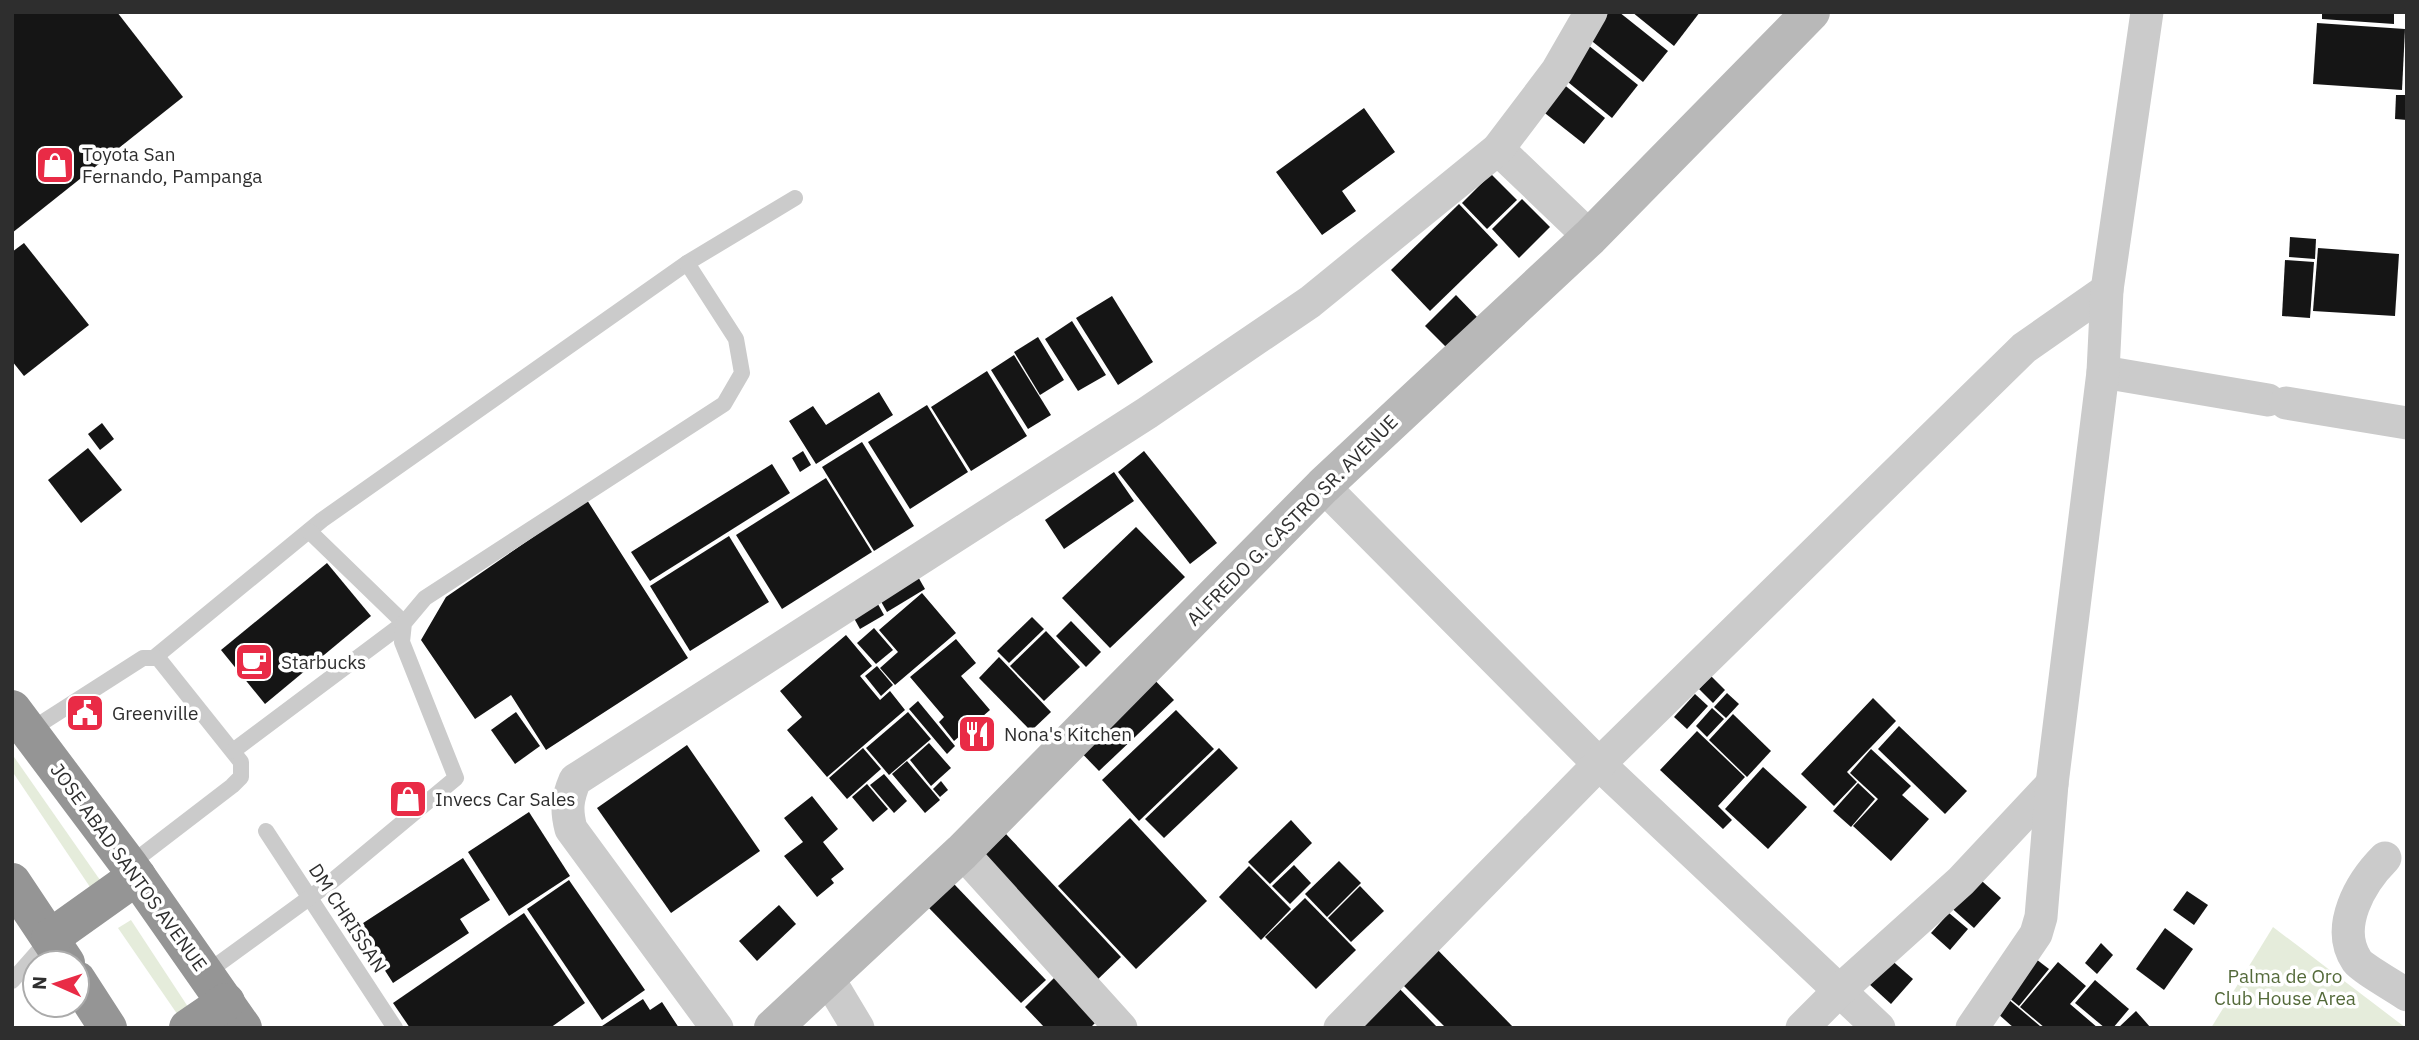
<svg xmlns="http://www.w3.org/2000/svg" width="2419" height="1040" font-family="'IBM Plex Sans',sans-serif">
<rect width="100%" height="100%" fill="#fff"/>
<g fill="#e5ecdb">
<path d="M 12,754 L 100,880 L 90,887 L 12,771 Z"/>
<path d="M 131,920 L 192,1013 L 182,1021 L 118,928 Z"/>
<path d="M 2273,927 L 2406,1028 L 2211,1028 Z"/>
</g>
<g fill="#151515">
<path d="M 12,12 L 117,12 L 183,97 L 12,233 Z"/>
<path d="M 1609,12 L 1619,12 L 1668,51 L 1643,82 L 1588,38 Z"/>
<path d="M 1632,12 L 1700,12 L 1674,46 Z"/>
<path d="M 2322,12 L 2394,12 L 2394,24 L 2322,19 Z"/>
<path d="M 2317,23 L 2405,29 L 2402,90 L 2313,84 Z"/>
<path d="M 1588,45 L 1638,85 L 1612,118 L 1563,78 Z"/>
<path d="M 1562,83 L 1605,118 L 1584,144 L 1541,110 Z"/>
<path d="M 2396,95 L 2407,95 L 2407,120 L 2395,119 Z"/>
<path d="M 1364,108 L 1395,152 L 1342,191 L 1356,211 L 1322,235 L 1276,172 Z"/>
<path d="M 1491,174 L 1517,200 L 1487,229 L 1462,203 Z"/>
<path d="M 1522,199 L 1550,227 L 1519,258 L 1492,229 Z"/>
<path d="M 1459,204 L 1498,245 L 1430,311 L 1391,270 Z"/>
<path d="M 2290,237 L 2316,239 L 2315,259 L 2289,257 Z"/>
<path d="M 24,243 L 89,325 L 24,376 L 12,361 L 12,252 Z"/>
<path d="M 2318,248 L 2399,254 L 2395,316 L 2313,311 Z"/>
<path d="M 2285,260 L 2314,262 L 2310,318 L 2282,316 Z"/>
<path d="M 1456,295 L 1478,318 L 1447,348 L 1425,326 Z"/>
<path d="M 1112,296 L 1153,362 L 1118,385 L 1076,318 Z"/>
<path d="M 1072,321 L 1106,375 L 1078,391 L 1045,339 Z"/>
<path d="M 1038,337 L 1064,380 L 1040,395 L 1014,352 Z"/>
<path d="M 1014,355 L 1051,415 L 1028,429 L 991,370 Z"/>
<path d="M 987,371 L 1027,436 L 971,471 L 931,407 Z"/>
<path d="M 879,392 L 893,415 L 816,464 L 789,421 L 813,406 L 826,425 Z"/>
<path d="M 927,405 L 968,472 L 910,509 L 868,442 Z"/>
<path d="M 102,423 L 114,439 L 100,450 L 88,434 Z"/>
<path d="M 862,442 L 914,526 L 874,551 L 822,467 Z"/>
<path d="M 88,448 L 122,490 L 81,523 L 48,480 Z"/>
<path d="M 803,451 L 811,465 L 800,472 L 792,458 Z"/>
<path d="M 1144,451 L 1217,543 L 1190,564 L 1118,472 Z"/>
<path d="M 772,464 L 790,493 L 650,581 L 631,552 Z"/>
<path d="M 1114,472 L 1134,501 L 1064,549 L 1045,520 Z"/>
<path d="M 826,478 L 872,552 L 782,609 L 736,535 Z"/>
<path d="M 587,500 L 688,658 L 546,750 L 511,695 L 475,719 L 421,640 L 446,597 Z"/>
<path d="M 1136,527 L 1185,577 L 1110,648 L 1062,598 Z"/>
<path d="M 729,536 L 769,602 L 690,651 L 650,586 Z"/>
<path d="M 327,563 L 371,616 L 265,704 L 221,650 Z"/>
<path d="M 917,575 L 925,589 L 887,612 L 879,598 Z"/>
<path d="M 922,593 L 956,633 L 895,685 L 880,668 L 898,652 L 879,630 Z"/>
<path d="M 874,597 L 884,615 L 860,629 L 850,611 Z"/>
<path d="M 1032,617 L 1044,629 L 1009,663 L 997,651 Z"/>
<path d="M 1071,621 L 1101,652 L 1086,667 L 1056,636 Z"/>
<path d="M 874,628 L 893,650 L 876,664 L 857,643 Z"/>
<path d="M 1046,631 L 1080,667 L 1044,701 L 1010,666 Z"/>
<path d="M 846,635 L 872,666 L 860,676 L 880,700 L 890,691 L 905,710 L 827,777 L 787,730 L 802,717 L 780,691 Z"/>
<path d="M 956,639 L 976,663 L 961,676 L 990,710 L 954,741 L 939,722 L 944,717 L 910,677 Z"/>
<path d="M 999,657 L 1051,712 L 1031,731 L 979,678 Z"/>
<path d="M 877,666 L 893,685 L 881,696 L 865,676 Z"/>
<path d="M 1146,671 L 1174,700 L 1099,771 L 1071,742 Z"/>
<path d="M 1711,676 L 1725,690 L 1713,703 L 1699,689 Z"/>
<path d="M 1727,693 L 1739,704 L 1726,718 L 1714,707 Z"/>
<path d="M 1695,694 L 1708,706 L 1687,729 L 1674,717 Z"/>
<path d="M 1873,698 L 1896,721 L 1847,772 L 1857,782 L 1834,806 L 1801,774 Z"/>
<path d="M 918,701 L 955,746 L 947,754 L 909,709 Z"/>
<path d="M 1712,708 L 1724,719 L 1707,737 L 1696,726 Z"/>
<path d="M 1176,710 L 1214,749 L 1139,821 L 1102,780 Z"/>
<path d="M 516,712 L 540,746 L 515,764 L 491,730 Z"/>
<path d="M 908,712 L 931,739 L 889,775 L 866,748 Z"/>
<path d="M 1733,714 L 1771,751 L 1747,777 L 1709,740 Z"/>
<path d="M 1899,726 L 1967,791 L 1945,814 L 1878,749 Z"/>
<path d="M 1697,731 L 1745,777 L 1718,806 L 1732,820 L 1723,829 L 1660,770 Z"/>
<path d="M 929,743 L 951,768 L 931,786 L 910,760 Z"/>
<path d="M 687,745 L 760,851 L 671,913 L 597,808 Z"/>
<path d="M 863,748 L 881,769 L 847,799 L 829,778 Z"/>
<path d="M 1219,748 L 1238,768 L 1164,838 L 1145,819 Z"/>
<path d="M 1871,749 L 1911,786 L 1902,795 L 1929,819 L 1891,861 L 1853,826 L 1878,799 L 1850,773 Z"/>
<path d="M 907,761 L 940,800 L 925,813 L 892,774 Z"/>
<path d="M 1763,767 L 1807,807 L 1768,849 L 1725,809 Z"/>
<path d="M 884,774 L 907,801 L 894,813 L 870,785 Z"/>
<path d="M 941,781 L 948,790 L 940,797 L 933,789 Z"/>
<path d="M 1858,783 L 1875,799 L 1851,827 L 1833,811 Z"/>
<path d="M 867,784 L 888,809 L 873,822 L 852,797 Z"/>
<path d="M 812,796 L 838,829 L 823,842 L 844,869 L 831,879 L 834,883 L 817,897 L 784,856 L 803,842 L 784,818 Z"/>
<path d="M 529,812 L 570,876 L 509,916 L 468,852 Z"/>
<path d="M 1130,818 L 1207,901 L 1136,969 L 1058,886 Z"/>
<path d="M 1291,820 L 1312,843 L 1270,884 L 1248,862 Z"/>
<path d="M 1006,834 L 1121,957 L 1096,981 L 980,858 Z"/>
<path d="M 463,858 L 490,900 L 460,919 L 469,933 L 393,983 L 357,927 Z"/>
<path d="M 1339,861 L 1361,883 L 1327,917 L 1305,894 Z"/>
<path d="M 1294,865 L 1311,883 L 1290,904 L 1272,886 Z"/>
<path d="M 1249,866 L 1291,909 L 1261,940 L 1219,897 Z"/>
<path d="M 1974,874 L 2001,898 L 1974,928 L 1947,904 Z"/>
<path d="M 569,880 L 645,990 L 602,1020 L 527,909 Z"/>
<path d="M 954,884 L 1046,980 L 1021,1003 L 929,908 Z"/>
<path d="M 1360,886 L 1384,911 L 1351,942 L 1328,918 Z"/>
<path d="M 2187,891 L 2208,905 L 2194,925 L 2173,910 Z"/>
<path d="M 1305,898 L 1356,950 L 1316,989 L 1265,937 Z"/>
<path d="M 779,905 L 796,924 L 757,961 L 739,941 Z"/>
<path d="M 524,913 L 585,1003 L 550,1028 L 410,1028 L 393,1003 Z"/>
<path d="M 1949,913 L 1968,929 L 1950,950 L 1931,933 Z"/>
<path d="M 2165,928 L 2193,949 L 2164,990 L 2136,969 Z"/>
<path d="M 1429,941 L 1514,1028 L 1446,1028 L 1394,976 Z"/>
<path d="M 2101,943 L 2113,955 L 2097,974 L 2085,963 Z"/>
<path d="M 2032,956 L 2049,969 L 2019,1006 L 2002,992 Z"/>
<path d="M 1889,958 L 1913,979 L 1891,1004 L 1867,982 Z"/>
<path d="M 2058,962 L 2086,986 L 2070,1004 L 2098,1028 L 2045,1028 L 2020,1007 Z"/>
<path d="M 1056,976 L 1098,1020 L 1090,1028 L 1045,1028 L 1025,1007 Z"/>
<path d="M 1391,980 L 1438,1028 L 1364,1028 L 1353,1017 Z"/>
<path d="M 2095,980 L 2129,1009 L 2113,1028 L 2105,1028 L 2075,1003 Z"/>
<path d="M 643,999 L 650,1010 L 662,1002 L 679,1028 L 599,1028 Z"/>
<path d="M 2008,999 L 2040,1026 L 2039,1028 L 2014,1028 L 1997,1013 Z"/>
<path d="M 2136,1011 L 2151,1028 L 2118,1028 Z"/>
</g>
<g fill="none" stroke-linecap="round" stroke-linejoin="round">
<g stroke="#cbcbcb" stroke-width="16">
<path d="M 155,657 L 322,520 L 687,263 L 795,198"/>
<path d="M 29,731 L 143,658 L 158,658 L 241,762 L 241,777 L 232,786 L 129,865"/>
<path d="M 233,751 L 404,623 L 309,531"/>
<path d="M 266,831 L 395,1028"/>
<path d="M 206,973 L 331,882 L 456,778 L 402,642 L 404,623 L 425,598 L 724,404 L 742,373 L 736,339 L 687,263"/>
<path d="M 12,981 L 50,938"/>
</g>
<g stroke="#cbcbcb" stroke-width="33">
<path d="M 1498,149 L 1590,237"/>
<path d="M 2103,372 L 2268,400"/>
<path d="M 2286,403 L 2407,423"/>
<path d="M 1323,486 L 1599,764 L 1879,1028"/>
<path d="M 962,852 L 1121,1028"/>
<path d="M 2385,858 C 2361,882 2334,927 2357,961 C 2362,968 2397,988 2407,995"/>
<path d="M 828,978 L 858,1028"/>
<path d="M 717,1028 L 571,829 C 566,810 567,799 575,780 L 1147,413 L 1310,302 L 1498,149 L 1557,71 L 1591,12"/>
<path d="M 1340,1028 L 1599,764 L 2024,348 L 2107,290"/>
<path d="M 1802,1028 L 1840,990 L 1961,881 L 2052,784"/>
<path d="M 1972,1028 L 2036,934 L 2041,917 L 2052,784 L 2103,372 L 2107,290 L 2147,12"/>
</g>
<path stroke="#b8b8b8" stroke-width="38" d="M 773,1028 L 962,852 L 1323,486 L 1590,237 L 1811,12"/>
<g stroke="#959595" stroke-width="38">
<path d="M 12,709 L 129,865 L 243,1028"/>
<path d="M 12,882 L 66,963"/>
<path d="M 50,938 L 137,876"/>
<path d="M 77,980 L 108,1028"/>
<path d="M 188,1028 L 226,1002"/>
</g>
</g>
<defs>
<symbol id="shop-square" viewBox="-11 -11 22 22"><rect x="-9" y="-9" width="18" height="18" rx="4" fill="#e92b46" stroke="#fff"/><path d="M-5-2.5h2.3a2.7 3.5 0 0 1 5.4 0H5L5.5 6h-11ZM-1.5-2.5h3a1.5 2.3 0 0 0-3 0Z" fill="#fff"/></symbol>
<symbol id="cafe-square" viewBox="-11 -11 22 22"><rect x="-9" y="-9" width="18" height="18" rx="4" fill="#e92b46" stroke="#fff"/><path d="M-5.5-4.5H6V0H3Q3 3.5 0 3.5H-2.5Q-5.5 3.5-5.5 0ZM3-3.2v2h1.7v-2ZM-6 4.5H4V6H-6Z" fill="#fff"/></symbol>
<symbol id="civic-square" viewBox="-11 -11 22 22"><rect x="-9" y="-9" width="18" height="18" rx="4" fill="#e92b46" stroke="#fff"/><path d="M-.6-6.5H3V-4.5H.6V-3L4-1V1h2V6H-6V1h2V-1L-.6-3ZM-1.2 2.5V6h2.4V2.5Z" fill="#fff"/></symbol>
<symbol id="restaurant-square" viewBox="-11 -11 22 22"><rect x="-9" y="-9" width="18" height="18" rx="4" fill="#e92b46" stroke="#fff"/><path d="M-5-6h1v4h1v-4h1v4h1v-4h1v5L-1.5 .5V6h-2V.5L-5-1ZM5-6V6H3V1.5H1.5Q1.5-4 5-6Z" fill="#fff"/></symbol>
</defs>
<g fill-rule="evenodd">
<use href="#shop-square" x="33" y="143" width="44" height="44"/>
<use href="#cafe-square" x="232" y="640" width="44" height="44"/>
<use href="#civic-square" x="63" y="691" width="44" height="44"/>
<use href="#restaurant-square" x="955" y="712" width="44" height="44"/>
<use href="#shop-square" x="386" y="777" width="44" height="44"/>
</g>
<g text-anchor="middle" dominant-baseline="central" stroke-width="7" stroke-linejoin="round" paint-order="stroke">
<g font-size="19" fill="#2e2e2e" stroke="#fff" text-anchor="start">
<text x="82" y="154">Toyota San<tspan x="82" dy="22">Fernando, Pampanga</tspan></text>
<text x="281" y="662">Starbucks</text>
<text x="112" y="713">Greenville</text>
<text x="1004" y="734">Nona's Kitchen</text>
<text x="435" y="799">Invecs Car Sales</text>
</g>
<g font-size="19" fill="#2e2e2e" stroke="#fff">
<text transform="translate(1292 520) rotate(-45)">ALFREDO G. CASTRO SR. AVENUE</text>
<text transform="translate(129 867) rotate(54)">JOSE ABAD SANTOS AVENUE</text>
<text transform="translate(348 918) rotate(57)">DM CHRISSAN</text>
</g>
<g font-size="19" fill="#546a3a" stroke="#fff">
<text x="2285" y="976">Palma de Oro<tspan x="2285" dy="22">Club House Area</tspan></text>
</g>
</g>
<rect width="2419" height="1040" fill="none" stroke="#2e2e2e" stroke-width="28"/>
<g transform="translate(56 984) rotate(273)"><circle r="33" fill="#ffffff" stroke="#ababab" stroke-width="2"/>
<path d="M0-5L12 26L0 18L-12 26Z" fill="#e92b46"/>
<text y="-10" font-size="19" font-weight="bold" text-anchor="middle" fill="#2e2e2e">N</text>
</g>
</svg>
